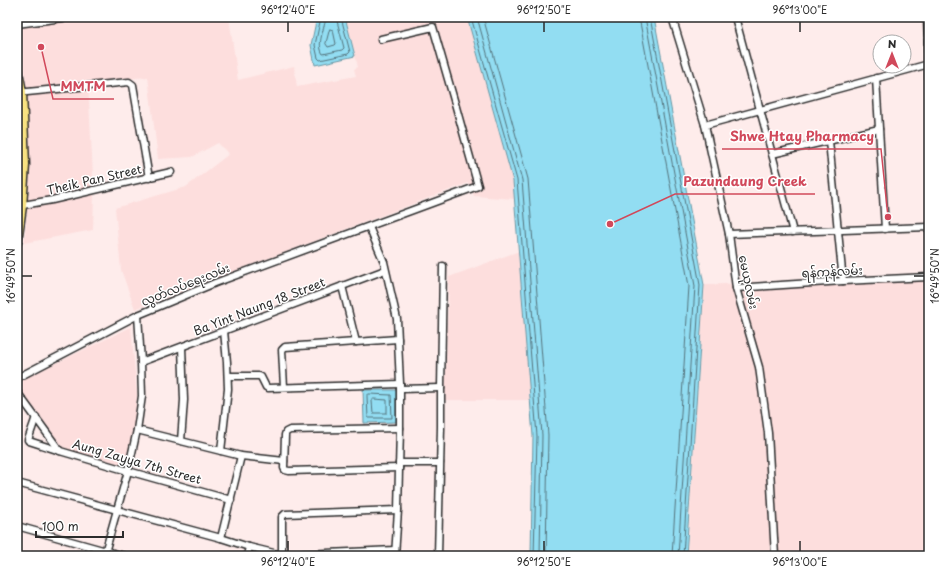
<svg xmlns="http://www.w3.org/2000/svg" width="946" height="573" font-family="'Playpen Sans','Noto Sans Myanmar',sans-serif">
<rect width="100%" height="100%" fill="#feeceb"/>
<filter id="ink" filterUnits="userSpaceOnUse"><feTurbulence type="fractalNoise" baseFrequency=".025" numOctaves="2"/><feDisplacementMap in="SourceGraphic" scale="8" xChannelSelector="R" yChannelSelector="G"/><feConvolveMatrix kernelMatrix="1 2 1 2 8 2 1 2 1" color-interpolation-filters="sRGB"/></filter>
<g filter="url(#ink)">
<g fill="#fddedd">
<path d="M 17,17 L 229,17 L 238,80 L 294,66 L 297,87 L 356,76 L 354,69 L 358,67 L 345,17 L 467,17 L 513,181 L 515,199 L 474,196 L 468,183 L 135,309 L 121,270 L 115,208 L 186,187 L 229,154 L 218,143 L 192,157 L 158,159 L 148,77 L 88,82 L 94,194 L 93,230 L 24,243 L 29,188 L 26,88 Z"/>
<path d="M 519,251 L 530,400 L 445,400 L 449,277 Z"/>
<path d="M 929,274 L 929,556 L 687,556 L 704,285 Z"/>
<path d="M 131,327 L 137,396 L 134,429 L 126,466 L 62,448 L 17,388 L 17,382 Z"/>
</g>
<g fill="#92ddf2" stroke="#6996a2">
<path d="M 317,17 L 345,17 L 355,56 L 315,65 L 311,45 Z"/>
<path d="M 467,17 L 654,17 L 704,285 L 686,556 L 531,556 L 533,436 L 513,181 Z"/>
<path d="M 363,390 L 396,390 L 396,422 L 364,423 Z"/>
</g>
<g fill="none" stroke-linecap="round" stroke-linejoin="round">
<g stroke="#54727b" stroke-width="1">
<path d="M 321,17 L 315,45 L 318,58 L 320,60 L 348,54 L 350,52 L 341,17"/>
<path d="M 326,17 C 325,28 316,44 323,54 L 342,50 L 344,48 L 336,17"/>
<path d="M 471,17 L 517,180 L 537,436 L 534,556"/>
<path d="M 477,17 L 522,180 L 542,435 L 540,556"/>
<path d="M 483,17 L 528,179 L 548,435 L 546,556"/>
<path d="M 639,17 L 689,286 L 672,556"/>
<path d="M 645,17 L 695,286 L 678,556"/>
<path d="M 650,17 L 700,285 L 683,556"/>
<path d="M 330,29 L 333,30 L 336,44 L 335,45 L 328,47 L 326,44 Z"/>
<path d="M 369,394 L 391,395 L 392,418 L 368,418 L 367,396 Z"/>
<path d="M 374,399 L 387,400 L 387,413 L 373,413 L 372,401 Z"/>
</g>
<defs>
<g id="minor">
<path d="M 672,17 L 705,125 L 729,234 L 736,288 L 759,367 L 768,433 L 775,556"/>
<path d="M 735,17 L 793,232"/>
<path d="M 927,17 L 929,83"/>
<path d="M 17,24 L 70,17"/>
<path d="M 876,78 L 885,229"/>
<path d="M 17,93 L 129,82 L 133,85 L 149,178"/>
<path d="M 705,125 L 929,64"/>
<path d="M 829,141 L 843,281"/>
<path d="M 772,154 L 879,129"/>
<path d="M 17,206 L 52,200 L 171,172"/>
<path d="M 369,227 L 384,262 L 397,319 L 400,384 L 400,428 L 398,510 L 395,556"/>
<path d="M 729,234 L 929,227"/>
<path d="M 342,286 L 356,342"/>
<path d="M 736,288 L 843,281 L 929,277"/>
<path d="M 141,362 L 385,270"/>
<path d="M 228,376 L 259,376 L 261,377 L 266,387 L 268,388 L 400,384"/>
<path d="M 17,378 L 138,315 L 215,283 L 478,186 L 456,107 L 433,27 L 381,39"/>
<path d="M 284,387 L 282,350 L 285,347 L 398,339"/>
<path d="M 400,389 L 441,388"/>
<path d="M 17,392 L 60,451 L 128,471 L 231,500"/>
<path d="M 36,417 L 28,440 L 29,441 L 60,451"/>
<path d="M 137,430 L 241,456 L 284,461"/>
<path d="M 181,441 L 184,400 L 182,347"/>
<path d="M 221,451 L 228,389 L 227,362 L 224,331"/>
<path d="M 399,463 L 440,463"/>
<path d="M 399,468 L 289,471 L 285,470 L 284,468 L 285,435 L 286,432 L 290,430 L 400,428"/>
<path d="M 17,483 L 221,538 L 249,547 L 282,555 L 395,550"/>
<path d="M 17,526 L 124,556"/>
<path d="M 221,538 L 241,456"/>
<path d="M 282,555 L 282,517 L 285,514 L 398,510"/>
<path d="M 104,556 L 128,471 L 137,430 L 142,396 L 141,362 L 138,315"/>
<path d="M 247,556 L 249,547"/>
<path d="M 438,556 L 441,427 L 441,388 L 443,266"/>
</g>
<path id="major" d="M 17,66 L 22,92 L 25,165 L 22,206 L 17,242"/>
</defs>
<use href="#minor" stroke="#2b2b2b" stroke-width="9"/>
<use href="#major" stroke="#2b2b2b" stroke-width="11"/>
<use href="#minor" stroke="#fff" stroke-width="6"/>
<use href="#major" stroke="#f8e281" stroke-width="8"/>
</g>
</g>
<path fill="none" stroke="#2b2b2b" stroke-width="1.5" d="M 288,22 L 288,32M 544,22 L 544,32M 800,22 L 800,32M 22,276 L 32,276M 914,276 L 924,276M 288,541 L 288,551M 544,541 L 544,551M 800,541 L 800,551"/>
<g text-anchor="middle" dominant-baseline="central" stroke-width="3" stroke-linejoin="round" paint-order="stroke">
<g font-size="12" fill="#2b2b2b" stroke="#fff">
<text transform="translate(94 179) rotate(-13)">Theik Pan Street</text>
<text transform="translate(832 271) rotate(-3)">ရန်ကုန်လမ်း</text>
<text transform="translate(749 282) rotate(78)">မေယုလမ်း</text>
<text transform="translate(185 284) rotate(-22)">လွတ်လပ်ရေးလမ်း</text>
<text transform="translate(259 306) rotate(-21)">Ba Yint Naung 18 Street</text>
<text transform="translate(137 461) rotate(16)">Aung Zayya 7th Street</text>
</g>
</g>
<path fill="none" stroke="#d1495b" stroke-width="1.5" d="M41 47L53 99H114M888 217L881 149H722M610 224L675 194H815"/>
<g fill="#d1495b" stroke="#fff" stroke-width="1.5">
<circle cx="41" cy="47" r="4"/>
<circle cx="888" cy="217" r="4"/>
<circle cx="610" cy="224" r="4"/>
</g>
<g font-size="13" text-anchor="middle" font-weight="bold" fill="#d1495b" stroke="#fff" stroke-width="3" stroke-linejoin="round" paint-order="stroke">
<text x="83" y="91">MMTM</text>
<text x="802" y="141">Shwe Htay Pharmacy</text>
<text x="745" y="186">Pazundaung Creek</text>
</g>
<rect width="946" height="573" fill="none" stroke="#fff" stroke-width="44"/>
<g transform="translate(892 54)"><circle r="19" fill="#ffffff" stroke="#aaaaaa"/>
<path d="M0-3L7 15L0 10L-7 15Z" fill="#d1495b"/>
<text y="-6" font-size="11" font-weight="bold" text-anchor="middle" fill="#2b2b2b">N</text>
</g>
<path d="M36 531v6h87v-6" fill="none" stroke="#2b2b2b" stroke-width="2"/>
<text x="42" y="531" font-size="12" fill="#2b2b2b" stroke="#ffffff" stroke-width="3" paint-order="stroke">100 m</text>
<rect x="22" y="22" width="902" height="529" fill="none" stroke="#2b2b2b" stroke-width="1.5"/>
<g font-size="10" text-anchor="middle" fill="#2b2b2b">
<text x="288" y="14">96°12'40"E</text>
<text x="544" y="14">96°12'50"E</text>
<text x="800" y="14">96°13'00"E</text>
<text transform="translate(11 276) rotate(-90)" y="4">16°49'50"N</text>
<text transform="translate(935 276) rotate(-90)" y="4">16°49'50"N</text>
<text x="288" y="566">96°12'40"E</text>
<text x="544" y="566">96°12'50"E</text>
<text x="800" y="566">96°13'00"E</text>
</g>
</svg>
